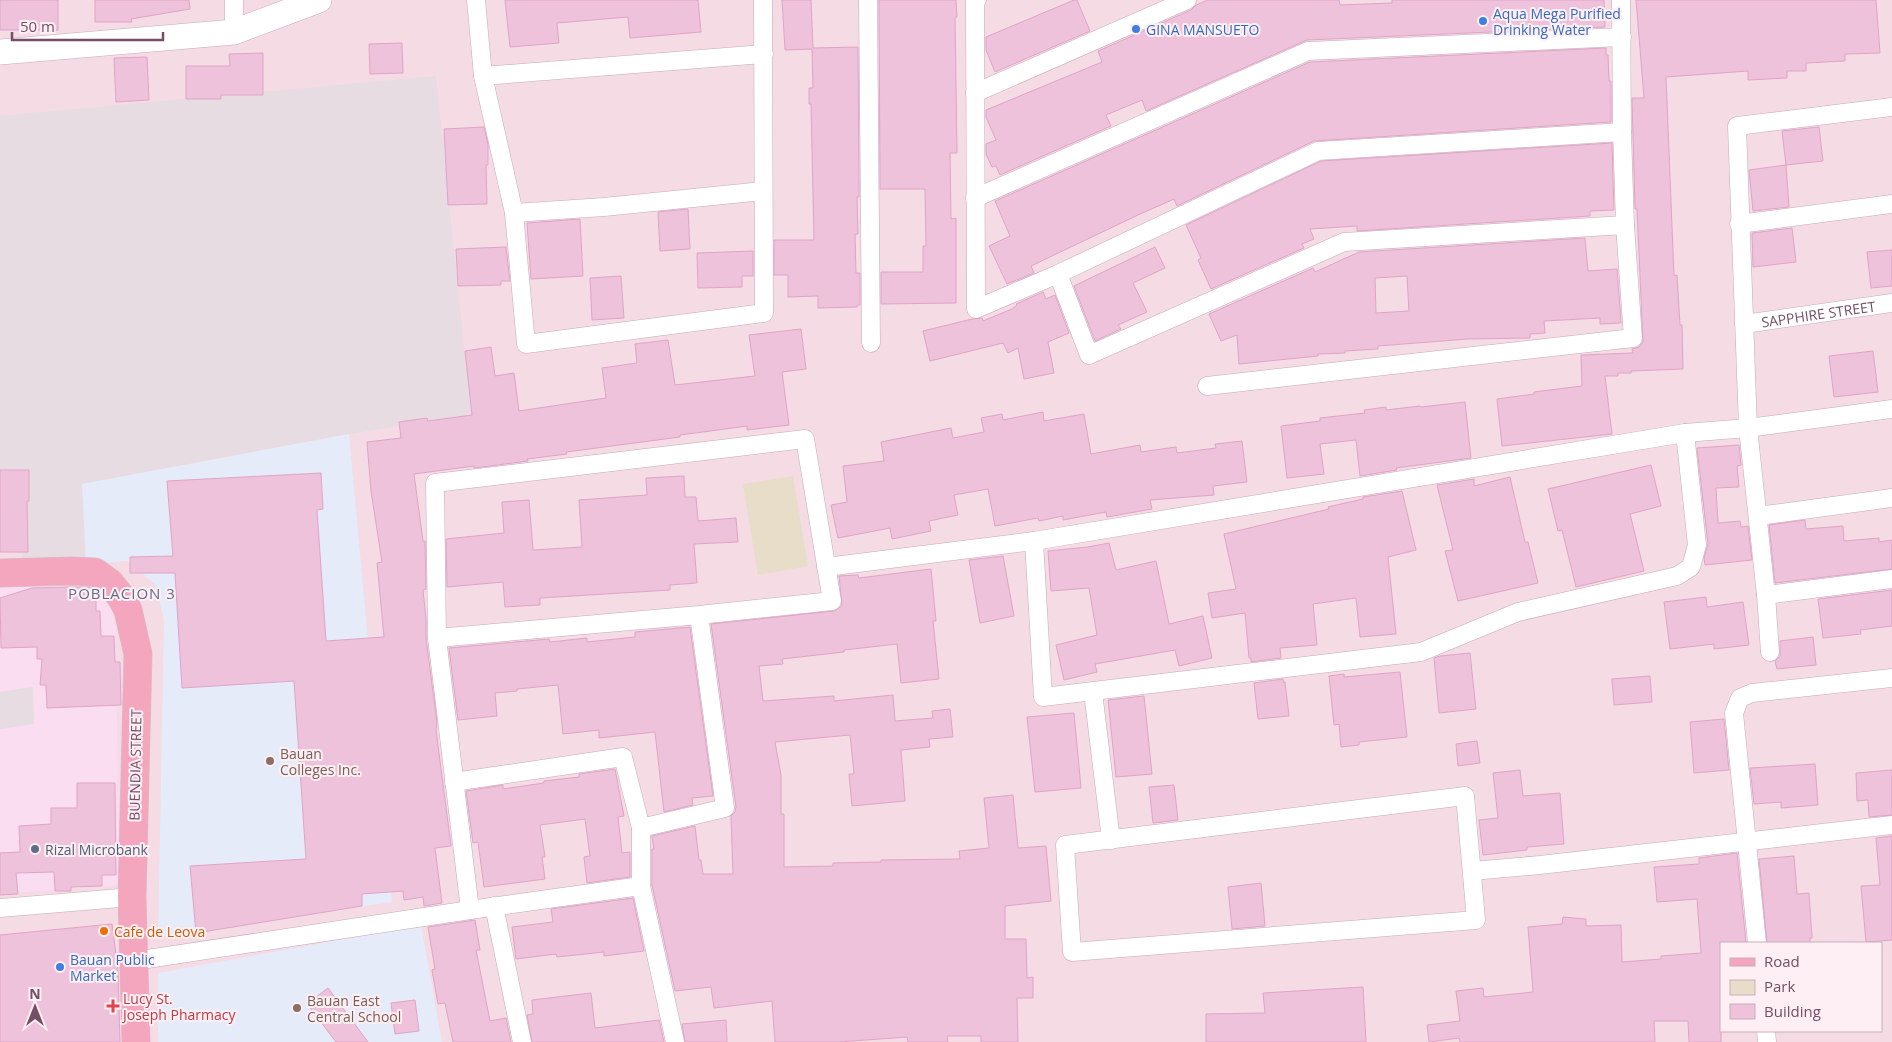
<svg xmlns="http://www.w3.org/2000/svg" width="1892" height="1042" font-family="'Open Sans',sans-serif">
<rect width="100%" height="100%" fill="#fbe9ef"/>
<path fill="#f4dbe4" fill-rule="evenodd" d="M 0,0 L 1892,0 L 1892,1042 L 0,1042 ZM 1721,943 L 1881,943 L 1881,1031 L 1721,1031 Z"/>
<path fill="#faddf0" d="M 80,582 L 104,599 L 111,607 L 116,627 L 119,885 L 0,894 L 0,729 L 34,724 L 33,687 L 0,692 L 0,584 Z"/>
<g fill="#e7dce1">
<path d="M 436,76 L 471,414 L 349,434 L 83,484 L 86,564 L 22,564 L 22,492 L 0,489 L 0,116 Z"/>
<path d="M 33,687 L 34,724 L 0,729 L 0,692 Z"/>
</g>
<g fill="#e5ebf8">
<path d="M 349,434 L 392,902 L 158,938 L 164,620 L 156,585 L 128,561 L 86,564 L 82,484 Z"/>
<path d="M 421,925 L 442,1042 L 158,1042 L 158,973 Z"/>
</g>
<path fill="#e8ddc8" d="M 793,476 L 808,566 L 758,575 L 743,484 Z"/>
<g fill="#eec2da" stroke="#e0a4c6" fill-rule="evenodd">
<rect x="0" y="0" width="58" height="30"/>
<path d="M 95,0 L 189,0 L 190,9 L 131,19 L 132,22 L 95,22 Z"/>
<path d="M 505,0 L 698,0 L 701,32 L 630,38 L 628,17 L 557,23 L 559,43 L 510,47 Z"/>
<path d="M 782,0 L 811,0 L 813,48 L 858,47 L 859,189 L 859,197 L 857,197 L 858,234 L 855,234 L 856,273 L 860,273 L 860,305 L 857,305 L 857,307 L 818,308 L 818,296 L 788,297 L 788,275 L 774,275 L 774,240 L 814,240 L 811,104 L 809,104 L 809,88 L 813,88 L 812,49 L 785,50 Z"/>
<path d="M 879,0 L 956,0 L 957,17 L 955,18 L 957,153 L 950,153 L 951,219 L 956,218 L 956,303 L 881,304 L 881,272 L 923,272 L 923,246 L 926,246 L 925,189 L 880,189 Z"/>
<path d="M 1074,0 L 1077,0 L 1090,31 L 995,72 L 986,50 L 986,37 Z"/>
<path d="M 1208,0 L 1339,0 L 1340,5 L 1392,3 L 1392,0 L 1604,0 L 1605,27 L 1307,40 L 1146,111 L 1142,100 L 1106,115 L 1111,126 L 1000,175 L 996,166 L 992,167 L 986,154 L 986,144 L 996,140 L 986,117 L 986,110 L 1102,62 L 1098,51 L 1191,10 L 1196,5 Z"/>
<path d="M 1636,0 L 1876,0 L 1880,53 L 1845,54 L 1845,61 L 1806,63 L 1806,71 L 1787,71 L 1787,78 L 1748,80 L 1748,71 L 1666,77 L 1674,276 L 1677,275 L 1680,325 L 1682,325 L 1683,369 L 1631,371 L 1631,373 L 1618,373 L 1618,376 L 1605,376 L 1612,434 L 1502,446 L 1497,399 L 1534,394 L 1534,392 L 1582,386 L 1581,355 L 1633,353 L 1632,349 L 1639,347 L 1643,342 L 1637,209 L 1635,209 L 1632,98 L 1644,98 Z"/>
<path d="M 402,43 L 403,73 L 370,74 L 369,44 Z"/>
<path d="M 1606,48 L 1606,55 L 1608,55 L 1609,81 L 1611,81 L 1611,122 L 1314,141 L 1177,206 L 1174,199 L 1138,215 L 1031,266 L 1034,273 L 1007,284 L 989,246 L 1010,236 L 995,201 L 1310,62 Z"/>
<path d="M 263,53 L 263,95 L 221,95 L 221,99 L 186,99 L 186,66 L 230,66 L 229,54 Z"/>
<path d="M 147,57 L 149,100 L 116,102 L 114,58 Z"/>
<path d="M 484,127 L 488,144 L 488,165 L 486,165 L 487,204 L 448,205 L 444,129 Z"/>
<path d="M 1819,127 L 1823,161 L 1786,165 L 1782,131 Z"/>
<path d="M 1612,143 L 1614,210 L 1590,211 L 1590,216 L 1357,231 L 1357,226 L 1310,229 L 1314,239 L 1302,244 L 1304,248 L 1211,289 L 1198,260 L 1201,258 L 1186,225 L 1321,161 Z"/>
<path d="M 1786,165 L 1789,207 L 1753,211 L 1749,170 Z"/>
<path d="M 688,209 L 690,249 L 660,251 L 658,212 Z"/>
<path d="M 580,219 L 583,276 L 531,279 L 527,223 Z"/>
<path d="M 1792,228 L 1796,262 L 1753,267 L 1752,233 Z"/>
<path d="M 1585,238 L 1588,271 L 1617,269 L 1621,323 L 1600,324 L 1600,318 L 1544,321 L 1545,333 L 1530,334 L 1530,338 L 1468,339 L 1378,346 L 1378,349 L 1345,351 L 1345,353 L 1318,354 L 1318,356 L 1239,364 L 1237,335 L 1221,341 L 1209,314 L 1313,268 L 1315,272 L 1359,252 ZM 1407,276 L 1409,311 L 1376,313 L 1375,278 Z"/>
<path d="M 506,247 L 510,281 L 501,281 L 501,285 L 458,286 L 456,249 Z"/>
<path d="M 1155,247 L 1165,268 L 1133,283 L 1147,312 L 1118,325 L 1121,329 L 1095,341 L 1074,286 Z"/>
<path d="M 1892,250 L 1892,286 L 1871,288 L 1867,252 Z"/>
<path d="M 753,251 L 753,276 L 742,276 L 742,287 L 698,288 L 697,253 Z"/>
<path d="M 621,276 L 624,318 L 592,320 L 590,278 Z"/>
<path d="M 1043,292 L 1046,299 L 1055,295 L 1069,333 L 1048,342 L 1054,373 L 1024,379 L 1018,348 L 1008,353 L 1003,343 L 930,361 L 923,331 L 972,319 L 982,318 L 983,321 L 1012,309 L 1017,305 L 1016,304 Z"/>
<path d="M 801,329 L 806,369 L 782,372 L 789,425 L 747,430 L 747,426 L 718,430 L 680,435 L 680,437 L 566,452 L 567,454 L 527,459 L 528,461 L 474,468 L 474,466 L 414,474 L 423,541 L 425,541 L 426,589 L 423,590 L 426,618 L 426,639 L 437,722 L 436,730 L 451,846 L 435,848 L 442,903 L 424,906 L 423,897 L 404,900 L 403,891 L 362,894 L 362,906 L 196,933 L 190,866 L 306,859 L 294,681 L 182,688 L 175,573 L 130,573 L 130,557 L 173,556 L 167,481 L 321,473 L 323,509 L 317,510 L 326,641 L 384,637 L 377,563 L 382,562 L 371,491 L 367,442 L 401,438 L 399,422 L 427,418 L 428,421 L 472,415 L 465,351 L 491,347 L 495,376 L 514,373 L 519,411 L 606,398 L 602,368 L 637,363 L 635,344 L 668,340 L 675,385 L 755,376 L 749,335 Z"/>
<path d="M 1873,351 L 1878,392 L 1834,397 L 1829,356 Z"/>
<path d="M 1465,402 L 1471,458 L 1396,468 L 1397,470 L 1360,476 L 1356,440 L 1320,444 L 1324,474 L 1287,478 L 1281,426 L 1320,421 L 1320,418 L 1365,413 L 1364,410 L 1386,407 L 1386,410 L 1420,406 L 1421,407 Z"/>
<path d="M 1043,412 L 1044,421 L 1084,414 L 1091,454 L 1140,445 L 1141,452 L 1176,447 L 1177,453 L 1216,448 L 1215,444 L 1242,441 L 1247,482 L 1213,486 L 1214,495 L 1150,500 L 1152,509 L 1107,517 L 1106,512 L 1063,520 L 1063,516 L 1039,521 L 1038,518 L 995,526 L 988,489 L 954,495 L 958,515 L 929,521 L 931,531 L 892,539 L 890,528 L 838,538 L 831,505 L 847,502 L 843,466 L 884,461 L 881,442 L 951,428 L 953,438 L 984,432 L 981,418 L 1002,414 L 1003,420 Z"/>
<path d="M 1739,445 L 1741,465 L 1737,466 L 1739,487 L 1716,488 L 1718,523 L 1740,521 L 1741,527 L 1748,526 L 1752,560 L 1705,565 L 1704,558 L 1708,544 L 1697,448 Z"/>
<path d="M 1651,465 L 1661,506 L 1630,514 L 1644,571 L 1576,587 L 1562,530 L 1558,531 L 1548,489 Z"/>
<path d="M 0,470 L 29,470 L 29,501 L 27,501 L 28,552 L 0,552 Z"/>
<path d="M 684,476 L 685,497 L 696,497 L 698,521 L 736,518 L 738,542 L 694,544 L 697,583 L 670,585 L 670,590 L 540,598 L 540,605 L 505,607 L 503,582 L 447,587 L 446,539 L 504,533 L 502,502 L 529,500 L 533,550 L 582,547 L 579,500 L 647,495 L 646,478 Z"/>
<path d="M 1510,477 L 1525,542 L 1528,542 L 1538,583 L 1458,601 L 1445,551 L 1453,550 L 1437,485 L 1474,479 L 1474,486 Z"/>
<path d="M 1402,491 L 1416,550 L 1388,557 L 1396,634 L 1360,637 L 1356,598 L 1313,604 L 1317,645 L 1280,648 L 1281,658 L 1251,662 L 1251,658 L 1249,658 L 1245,613 L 1212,618 L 1208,593 L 1236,589 L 1224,534 L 1329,509 L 1328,507 L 1363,499 L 1363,497 Z"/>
<path d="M 1805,520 L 1806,529 L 1843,526 L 1844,541 L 1879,538 L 1879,542 L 1892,540 L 1892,569 L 1775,583 L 1769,525 Z"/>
<path d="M 1109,543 L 1116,570 L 1156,561 L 1169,624 L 1203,616 L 1212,658 L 1179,666 L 1175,650 L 1095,664 L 1097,672 L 1064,680 L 1056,645 L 1097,635 L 1089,588 L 1051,591 L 1048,551 L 1088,547 Z"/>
<path d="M 1003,556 L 1014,616 L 980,623 L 969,560 Z"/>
<path d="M 931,569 L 936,621 L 933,621 L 939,679 L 901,683 L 897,644 L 844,650 L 844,652 L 782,659 L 783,664 L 759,666 L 763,701 L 834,696 L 834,701 L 893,695 L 895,721 L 933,718 L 932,711 L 950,709 L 953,737 L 929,739 L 930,747 L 901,750 L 905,801 L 852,806 L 849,774 L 854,774 L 850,735 L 775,742 L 781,775 L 781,814 L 784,814 L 784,867 L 833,866 L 833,863 L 881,862 L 881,860 L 960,859 L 959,851 L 989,848 L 984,798 L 1013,795 L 1018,848 L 1046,846 L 1051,901 L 1005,906 L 1005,939 L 1026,939 L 1027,978 L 1033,977 L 1033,998 L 1017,998 L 1018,1042 L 981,1042 L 981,1036 L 947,1036 L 948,1042 L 908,1042 L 907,1037 L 839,1042 L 775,1042 L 772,1001 L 714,1008 L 711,987 L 675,991 L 652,885 L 652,849 L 654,849 L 652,836 L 695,826 L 699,860 L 701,860 L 703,874 L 733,874 L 731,816 L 735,812 L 736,807 L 711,624 L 834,611 L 842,606 L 839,576 L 858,575 L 859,578 Z"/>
<path d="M 71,587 L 90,587 L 96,592 L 96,611 L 100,611 L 101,636 L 114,636 L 115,662 L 120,662 L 121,705 L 47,708 L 46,685 L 40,685 L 42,659 L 37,659 L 37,647 L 1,648 L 0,598 L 32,588 Z"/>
<path d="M 1892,590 L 1892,626 L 1860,630 L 1861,634 L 1823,638 L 1818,599 Z"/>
<path d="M 1706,597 L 1707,607 L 1743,602 L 1749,645 L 1714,649 L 1714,644 L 1670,649 L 1664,602 Z"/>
<path d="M 690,627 L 713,796 L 692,798 L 693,805 L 664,812 L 655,732 L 599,738 L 599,730 L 563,734 L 558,685 L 517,689 L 517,691 L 495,693 L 497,716 L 458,720 L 449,648 L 549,639 L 550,642 L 587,638 L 587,642 L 635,637 L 635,632 Z"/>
<path d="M 1813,637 L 1816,665 L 1777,669 L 1775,661 L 1780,656 L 1780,641 Z"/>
<path d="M 1470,653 L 1476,709 L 1439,713 L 1434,658 L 1440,656 Z"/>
<path d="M 1400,672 L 1407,737 L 1359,742 L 1359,745 L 1341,747 L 1339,724 L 1334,725 L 1329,676 L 1344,674 L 1344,677 Z"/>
<path d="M 1650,676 L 1652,702 L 1614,705 L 1612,679 Z"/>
<path d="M 1283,679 L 1284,683 L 1285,682 L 1289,716 L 1258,719 L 1254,683 Z"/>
<path d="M 1144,696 L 1152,774 L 1116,777 L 1108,700 Z"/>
<path d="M 1074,713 L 1081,788 L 1035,792 L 1027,717 Z"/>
<path d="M 1724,719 L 1729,770 L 1694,773 L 1690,722 Z"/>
<path d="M 1477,741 L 1480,763 L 1458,766 L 1456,744 Z"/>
<path d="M 1815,764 L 1818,805 L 1781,808 L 1781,802 L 1754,804 L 1750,768 Z"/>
<path d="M 615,769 L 624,816 L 618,817 L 622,853 L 630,852 L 630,877 L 587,883 L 584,857 L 590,856 L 585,819 L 540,825 L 545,857 L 542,857 L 545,879 L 484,887 L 478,842 L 473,843 L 466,791 L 503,785 L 503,789 L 544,783 L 544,781 L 579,777 L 579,774 Z"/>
<path d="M 1520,770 L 1523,796 L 1560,793 L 1564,844 L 1527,847 L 1527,850 L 1483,855 L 1479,820 L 1498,818 L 1493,773 Z"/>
<path d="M 1892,770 L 1892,815 L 1869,817 L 1868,800 L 1857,801 L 1856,773 Z"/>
<path d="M 77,783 L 115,783 L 116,875 L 102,875 L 102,886 L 71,887 L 71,891 L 55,891 L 54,872 L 16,873 L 18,894 L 0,895 L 0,853 L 20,852 L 19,826 L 51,824 L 51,808 L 77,808 Z"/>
<path d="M 1174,785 L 1178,820 L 1153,823 L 1149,787 Z"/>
<path d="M 1892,836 L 1892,940 L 1866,942 L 1861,886 L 1880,885 L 1876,838 Z"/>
<path d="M 1737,853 L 1746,943 L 1721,943 L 1721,1042 L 1689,1042 L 1688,1021 L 1654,1021 L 1655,1042 L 1460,1042 L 1459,1038 L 1429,1042 L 1427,1025 L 1460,1021 L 1456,991 L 1483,988 L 1484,997 L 1533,992 L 1528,927 L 1562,924 L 1563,917 L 1586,919 L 1586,926 L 1621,925 L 1622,962 L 1661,959 L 1661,956 L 1701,953 L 1697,899 L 1657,902 L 1654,867 L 1699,864 L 1699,858 Z"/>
<path d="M 1794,856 L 1797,894 L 1809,893 L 1812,938 L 1810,938 L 1810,943 L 1767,943 L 1759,859 Z"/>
<path d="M 1261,883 L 1265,926 L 1232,929 L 1228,887 Z"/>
<path d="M 633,898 L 644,951 L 604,956 L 604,952 L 557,957 L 556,954 L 516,959 L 512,927 L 553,922 L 551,909 Z"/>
<path d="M 475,920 L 480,950 L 476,950 L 490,1021 L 506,1018 L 511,1042 L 453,1042 L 445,1003 L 438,1004 L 432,970 L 435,969 L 428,927 Z"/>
<path d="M 112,924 L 118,970 L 120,1042 L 0,1042 L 0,935 Z"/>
<path d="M 1363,987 L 1366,1042 L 1206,1042 L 1206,1014 L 1265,1013 L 1263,993 Z"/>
<path d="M 328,988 L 368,1042 L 336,1042 L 307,1004 Z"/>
<path d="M 591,993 L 595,1028 L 659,1020 L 664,1042 L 532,1042 L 527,1015 L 533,1014 L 532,1000 Z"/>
<path d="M 415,1000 L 419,1031 L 395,1034 L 391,1003 Z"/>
<path d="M 726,1020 L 727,1042 L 685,1042 L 682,1024 Z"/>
</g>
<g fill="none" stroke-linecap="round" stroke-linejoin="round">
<defs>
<g id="street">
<path d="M 234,0 L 234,32"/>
<path d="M 476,0 L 483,76"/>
<path d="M 868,0 L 871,343"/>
<path d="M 977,0 L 975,1 L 976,309 L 1058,274 L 1318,151 L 1622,132"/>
<path d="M 975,93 L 1187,0"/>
<path d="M 763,191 L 604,207 L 514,213 L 526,344 L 764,313 L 763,0"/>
<path d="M 975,198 L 1308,51 L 1622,37"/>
<path d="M 514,213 L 483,76 L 764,54"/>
<path d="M 1739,224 L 1892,204"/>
<path d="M 1058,274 L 1089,355 L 1344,242 L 1625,225"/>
<path id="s1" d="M 1744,324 L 1892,303"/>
<path d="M 1207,386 L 1633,338 L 1625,225 L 1622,132 L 1621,0"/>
<path d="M 1758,516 L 1892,498"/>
<path d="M 1034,541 L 1043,697 L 1421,652 L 1518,612 L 1677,576 L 1691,567 L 1697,545 L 1685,433"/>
<path d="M 826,567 L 1034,541 L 1685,433 L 1748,428 L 1892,409"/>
<path d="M 1766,595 L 1892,579"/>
<path d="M 437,638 L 470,910 L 641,886"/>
<path d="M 1770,652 L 1766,595 L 1748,428 L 1737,126 L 1892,107"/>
<path d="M 1093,692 L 1111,840"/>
<path d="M 454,782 L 623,757 L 641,828 L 641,886 L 675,1042"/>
<path d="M 1465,796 L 1476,920 L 1072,952 L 1065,845 Z"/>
<path d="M 641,828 L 725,808 L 699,615 L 832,601 L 805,439 L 435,483 L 437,638 L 699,615"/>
<path d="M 1472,871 L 1540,865 L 1892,825"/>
<path d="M 494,906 L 522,1042"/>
<path d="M 0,908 L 132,897"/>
<path d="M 1757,943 L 1734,713 L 1740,698 L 1752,693 L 1892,678"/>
<path d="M 134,961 L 470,910"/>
<path d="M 1766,1031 L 1767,1042"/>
</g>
<path id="secondary" d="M 0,52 L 234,32 L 319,0"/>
<path id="primary" d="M 0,573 L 71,571 L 95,572 L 110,583 L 121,597 L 128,610 L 138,654 L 132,897 L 136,1042"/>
</defs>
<use href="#street" stroke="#c7aab9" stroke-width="19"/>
<use href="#secondary" stroke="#cba8ba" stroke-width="26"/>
<use href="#primary" stroke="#d3c6cd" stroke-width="29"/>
<use href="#street" stroke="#fff" stroke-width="18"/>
<use href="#secondary" stroke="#fff" stroke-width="25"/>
<use href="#primary" stroke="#f4a6bf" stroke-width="28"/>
</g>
<g fill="#3f7fe0" stroke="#feeff4" stroke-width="2">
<circle cx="1483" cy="21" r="5"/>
<circle cx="1136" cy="29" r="5"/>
<circle cx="60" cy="967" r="5"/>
</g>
<g fill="#8d6e63" stroke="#feeff4" stroke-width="2">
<circle cx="270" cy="761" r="5"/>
<circle cx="297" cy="1008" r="5"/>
</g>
<circle fill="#5c6f8a" stroke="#feeff4" stroke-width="2" cx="35" cy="849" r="5"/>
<circle fill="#e8710a" stroke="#feeff4" stroke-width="2" cx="104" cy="931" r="5"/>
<path fill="#e0444e" stroke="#feeff4" stroke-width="2" d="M110.5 998.5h5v5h5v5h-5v5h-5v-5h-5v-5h5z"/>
<g text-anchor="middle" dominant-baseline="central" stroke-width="4" stroke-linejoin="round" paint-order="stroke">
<g font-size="14" fill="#366cbe" stroke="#feeff4" text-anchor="start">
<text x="1493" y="13">Aqua Mega Purified<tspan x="1493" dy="16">Drinking Water</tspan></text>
<text x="1146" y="29">GINA MANSUETO</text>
<text x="70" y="959">Bauan Public<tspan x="70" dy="16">Market</tspan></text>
</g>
<g font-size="14" fill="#744e64" stroke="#feeff4">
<text stroke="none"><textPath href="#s1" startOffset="75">SAPPHIRE STREET</textPath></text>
<text transform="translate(135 765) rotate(-89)">BUENDIA STREET</text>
</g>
<g font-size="14" fill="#785e54" stroke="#feeff4" text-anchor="start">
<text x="280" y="753">Bauan<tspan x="280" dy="16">Colleges Inc.</tspan></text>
<text x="307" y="1000">Bauan East<tspan x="307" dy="16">Central School</tspan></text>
</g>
<g font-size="14" fill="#4e5e75" stroke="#feeff4" text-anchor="start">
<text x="45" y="849">Rizal Microbank</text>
</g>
<g font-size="14" fill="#c56008" stroke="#feeff4" text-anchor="start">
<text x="114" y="931">Cafe de Leova</text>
</g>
<g font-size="14" fill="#be3a42" stroke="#feeff4" text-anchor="start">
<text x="123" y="998">Lucy St.<tspan x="123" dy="16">Joseph Pharmacy</tspan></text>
</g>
<g font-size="15" letter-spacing="1" fill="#616d89" stroke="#feeff4">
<text x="122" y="593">POBLACION 3</text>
</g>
</g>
<rect x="1720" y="942" width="162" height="90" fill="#feeff4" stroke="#c7afba"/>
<rect x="1730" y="958" width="25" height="8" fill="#f4a6bf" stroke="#c7afba"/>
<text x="1764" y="967" font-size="15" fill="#744e64">Road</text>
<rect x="1730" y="980" width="25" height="15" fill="#e8ddc8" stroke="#c7afba"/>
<text x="1764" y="992" font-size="15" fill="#744e64">Park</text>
<rect x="1730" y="1004" width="25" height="15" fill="#eec2da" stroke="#c7afba"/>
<text x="1764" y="1017" font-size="15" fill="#744e64">Building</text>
<g transform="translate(35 1007)" stroke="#feeff4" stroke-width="4" paint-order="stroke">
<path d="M0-4L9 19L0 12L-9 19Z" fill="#744e64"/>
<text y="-8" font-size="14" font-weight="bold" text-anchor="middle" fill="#744e64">N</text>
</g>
<path d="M12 32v8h151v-8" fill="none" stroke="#744e64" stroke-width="2.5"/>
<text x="20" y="32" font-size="15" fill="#744e64" stroke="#feeff4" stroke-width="4" paint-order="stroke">50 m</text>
</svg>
